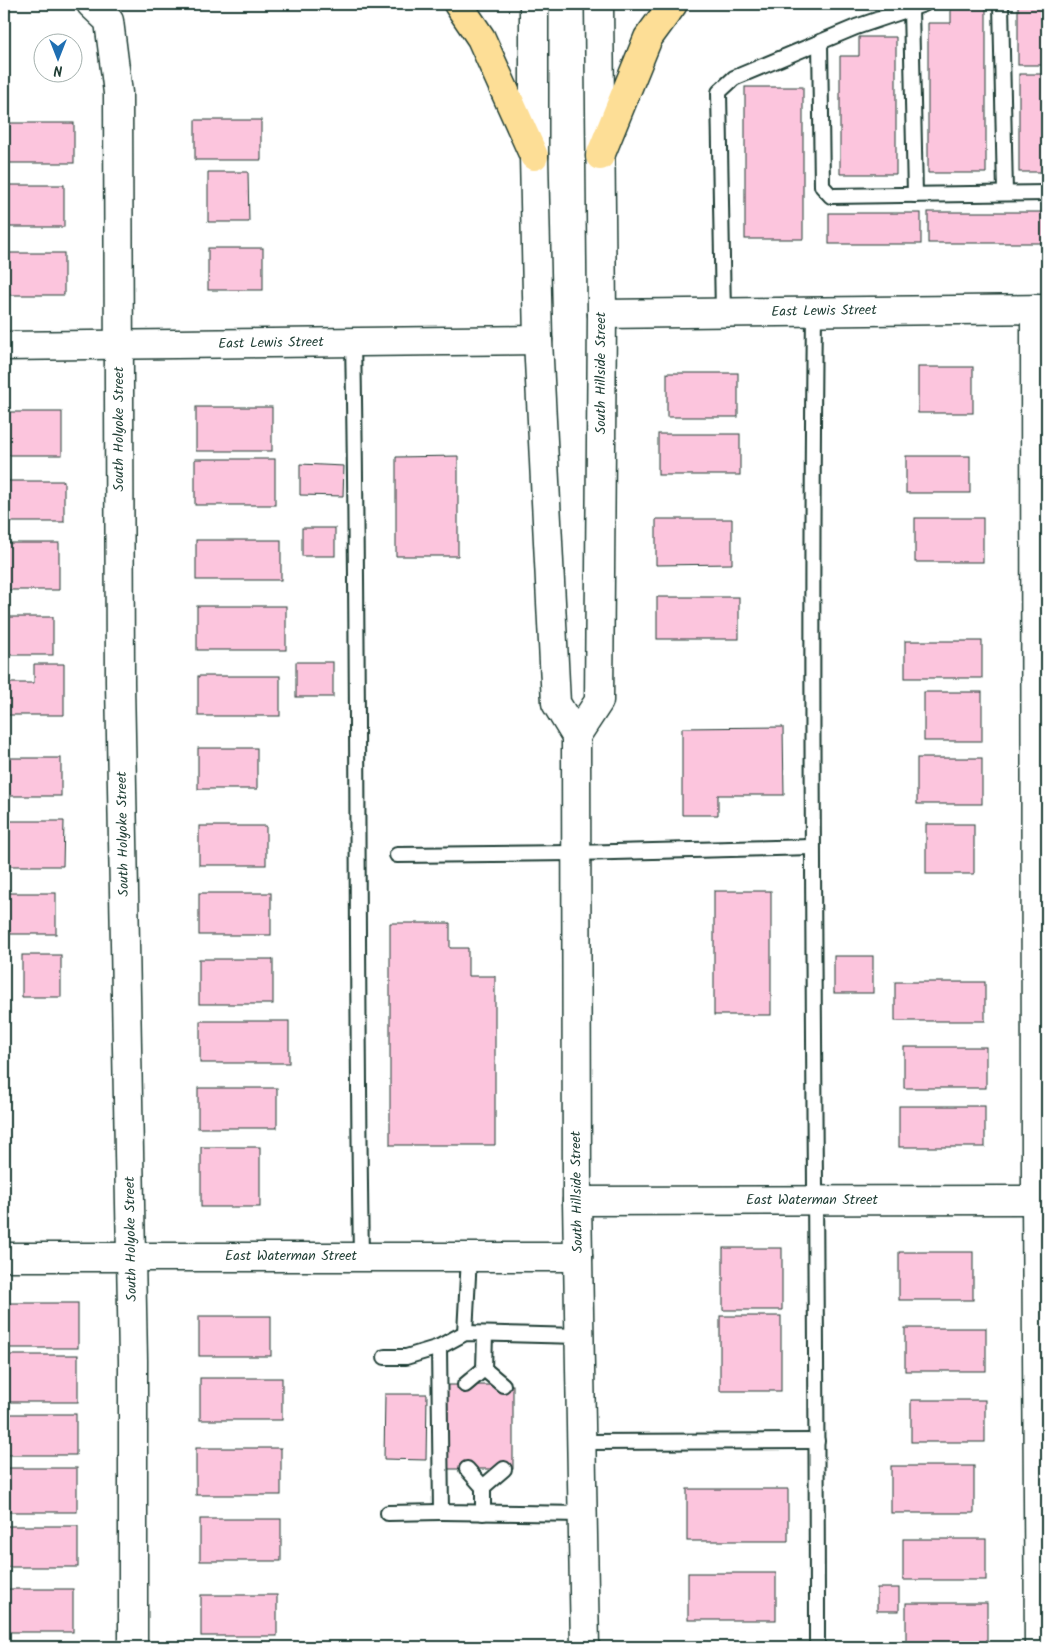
<svg xmlns="http://www.w3.org/2000/svg" width="1051" height="1651" font-family="Kalam,sans-serif">
<rect width="100%" height="100%" fill="#fff"/>
<filter id="ink" filterUnits="userSpaceOnUse"><feTurbulence type="fractalNoise" baseFrequency=".02" numOctaves="2"/><feDisplacementMap in="SourceGraphic" scale="10" xChannelSelector="R" yChannelSelector="G"/><feConvolveMatrix kernelMatrix="1 2 1 2 8 2 1 2 1" color-interpolation-filters="sRGB"/></filter>
<g filter="url(#ink)">
<g fill="#fcc5dd" stroke="#1f3d34">
<rect x="1018" y="4" width="29" height="61"/>
<path d="M 951,6 L 986,6 L 986,173 L 928,173 L 928,23 L 951,23 Z"/>
<path d="M 859,37 L 896,37 L 896,174 L 840,174 L 840,56 L 859,56 Z"/>
<rect x="1019" y="74" width="28" height="98"/>
<rect x="745" y="87" width="58" height="152"/>
<rect x="195" y="120" width="66" height="40"/>
<rect x="4" y="123" width="70" height="40"/>
<path d="M 208,172 L 248,172 L 249,222 L 208,222 Z"/>
<rect x="4" y="185" width="60" height="42"/>
<rect x="928" y="212" width="119" height="31"/>
<rect x="829" y="213" width="92" height="31"/>
<rect x="208" y="248" width="55" height="42"/>
<rect x="4" y="253" width="60" height="42"/>
<rect x="918" y="367" width="55" height="46"/>
<rect x="667" y="373" width="71" height="44"/>
<rect x="196" y="407" width="76" height="44"/>
<rect x="4" y="412" width="58" height="43"/>
<rect x="658" y="434" width="82" height="41"/>
<path d="M 458,456 L 458,556 L 396,556 L 396,457 Z"/>
<rect x="906" y="456" width="64" height="37"/>
<rect x="195" y="459" width="80" height="46"/>
<path d="M 300,464 L 344,466 L 343,496 L 300,495 Z"/>
<rect x="4" y="481" width="60" height="41"/>
<rect x="915" y="518" width="68" height="44"/>
<path d="M 656,519 L 732,519 L 732,564 L 656,565 Z"/>
<rect x="302" y="528" width="33" height="28"/>
<rect x="196" y="540" width="85" height="40"/>
<rect x="4" y="543" width="55" height="47"/>
<rect x="657" y="597" width="82" height="42"/>
<rect x="197" y="606" width="89" height="44"/>
<rect x="4" y="617" width="49" height="38"/>
<rect x="905" y="641" width="77" height="37"/>
<rect x="296" y="662" width="37" height="35"/>
<path d="M 34,664 L 64,664 L 64,715 L 4,715 L 4,683 L 34,683 Z"/>
<rect x="198" y="676" width="82" height="40"/>
<rect x="924" y="692" width="58" height="49"/>
<path d="M 783,727 L 784,795 L 718,795 L 718,815 L 682,815 L 682,728 Z"/>
<rect x="198" y="748" width="59" height="41"/>
<rect x="4" y="758" width="57" height="38"/>
<rect x="917" y="758" width="65" height="46"/>
<path d="M 4,821 L 64,821 L 63,866 L 4,866 Z"/>
<rect x="926" y="824" width="48" height="50"/>
<rect x="199" y="826" width="67" height="39"/>
<rect x="714" y="891" width="57" height="124"/>
<rect x="4" y="893" width="52" height="41"/>
<rect x="199" y="893" width="72" height="42"/>
<path d="M 390,923 L 450,923 L 450,948 L 468,948 L 468,976 L 495,976 L 495,1145 L 390,1145 Z"/>
<rect x="22" y="955" width="39" height="42"/>
<rect x="834" y="956" width="39" height="37"/>
<rect x="199" y="959" width="74" height="45"/>
<rect x="895" y="982" width="90" height="39"/>
<rect x="200" y="1021" width="89" height="42"/>
<rect x="904" y="1047" width="82" height="41"/>
<rect x="198" y="1088" width="79" height="40"/>
<rect x="899" y="1106" width="86" height="41"/>
<rect x="201" y="1147" width="59" height="60"/>
<rect x="723" y="1248" width="59" height="62"/>
<rect x="899" y="1252" width="74" height="48"/>
<rect x="4" y="1303" width="74" height="45"/>
<rect x="199" y="1316" width="72" height="40"/>
<rect x="720" y="1316" width="61" height="75"/>
<rect x="905" y="1328" width="81" height="43"/>
<rect x="8" y="1355" width="70" height="47"/>
<rect x="200" y="1378" width="82" height="42"/>
<rect x="446" y="1385" width="67" height="84"/>
<path d="M 385,1394 L 427,1394 L 426,1460 L 384,1459 Z"/>
<rect x="911" y="1400" width="74" height="42"/>
<rect x="4" y="1414" width="72" height="41"/>
<rect x="196" y="1448" width="85" height="47"/>
<rect x="891" y="1466" width="83" height="47"/>
<rect x="4" y="1468" width="73" height="44"/>
<rect x="687" y="1489" width="101" height="52"/>
<rect x="200" y="1519" width="81" height="42"/>
<rect x="4" y="1526" width="74" height="41"/>
<rect x="903" y="1539" width="83" height="41"/>
<rect x="688" y="1573" width="88" height="47"/>
<rect x="877" y="1588" width="22" height="23"/>
<rect x="4" y="1589" width="69" height="43"/>
<rect x="201" y="1595" width="76" height="41"/>
<rect x="906" y="1603" width="81" height="44"/>
</g>
<g fill="none" stroke-linecap="round" stroke-linejoin="round">
<defs>
<g id="service">
<path d="M 1001,4 L 1005,193"/>
<path d="M 911,8 L 915,195"/>
<path d="M 820,42 L 822,186 L 831,196 L 1047,193"/>
<path d="M 814,312 C 809,757 817,1202 817,1647"/>
<path d="M 723,313 L 719,92 L 734,78 L 856,27 L 924,4"/>
<path d="M 353,342 C 359,647 356,952 361,1257"/>
<path d="M 397,855 L 575,853 L 812,847"/>
<path d="M 465,1333 L 469,1257"/>
<path d="M 485,1334 L 484,1369 L 503,1385"/>
<path d="M 579,1336 L 465,1333 L 439,1347 L 441,1512 L 583,1514"/>
<path d="M 385,1357 L 406,1357 L 439,1347"/>
<path d="M 465,1385 L 484,1369"/>
<path d="M 581,1442 L 817,1441"/>
<path d="M 467,1469 L 483,1487 L 504,1469"/>
<path d="M 483,1487 L 483,1513"/>
<path d="M 388,1513 L 441,1512"/>
</g>
<g id="minor">
<path d="M 91,4 L 109,21 L 118,93 L 120,683 L 133,1360 L 133,1647"/>
<path d="M 1035,309 L 1036,1200 L 1039,1647"/>
<path d="M 602,314 L 1047,309"/>
<path d="M 4,346 L 538,340"/>
<path d="M 577,1201 L 1047,1200"/>
<path d="M 4,1257 L 578,1257"/>
</g>
<g id="secondary">
<path d="M 534,4 L 534,156 L 538,340 L 556,703 L 576,736 L 577,1201 L 585,1647"/>
<path d="M 576,736 L 599,701 L 602,314 L 599,4"/>
</g>
<g id="motorway">
<path d="M 458,4 L 481,38 L 534,156"/>
<path d="M 600,156 L 648,38 L 673,4"/>
</g>
</defs>
<use href="#service" stroke="#1f3d34" stroke-width="18"/>
<use href="#minor" stroke="#1f3d34" stroke-width="31"/>
<use href="#secondary" stroke="#1f3d34" stroke-width="31"/>
<use href="#motorway" stroke="#1f3d34" stroke-width="31"/>
<use href="#service" stroke="#fff" stroke-width="14"/>
<use href="#minor" stroke="#fff" stroke-width="28"/>
<use href="#secondary" stroke="#fff" stroke-width="28"/>
<use href="#motorway" stroke="#fdde96" stroke-width="28"/>
</g>
</g>
<g text-anchor="middle" dominant-baseline="central" stroke-width="4" stroke-linejoin="round" paint-order="stroke">
<g font-size="14" fill="#1f3d34" stroke="#fff">
<text transform="translate(824 311) rotate(-1)">East Lewis Street</text>
<text transform="translate(271 343) rotate(-1)">East Lewis Street</text>
<text transform="translate(601 373) rotate(-90)">South Hillside Street</text>
<text transform="translate(119 429) rotate(-90)">South Holyoke Street</text>
<text transform="translate(123 834) rotate(-91)">South Holyoke Street</text>
<text transform="translate(577 1192) rotate(-91)">South Hillside Street</text>
<text x="812" y="1200">East Waterman Street</text>
<text transform="translate(131 1239) rotate(-91)">South Holyoke Street</text>
<text x="291" y="1256">East Waterman Street</text>
</g>
</g>
<rect width="1051" height="1651" fill="none" stroke="#fff" stroke-width="20"/>
<rect x="10" y="10" width="1031" height="1631" fill="none" stroke="#1f3d34" stroke-width="2" filter="url(#ink)"/>
<g transform="translate(58 58) rotate(180)"><circle r="24" fill="#ffffff" stroke="#a5b1ae"/>
<path d="M0-4L9 19L0 12L-9 19Z" fill="#1f6fb2"/>
<text y="-8" font-size="14" font-weight="bold" text-anchor="middle" fill="#1f3d34">N</text>
</g>
</svg>
